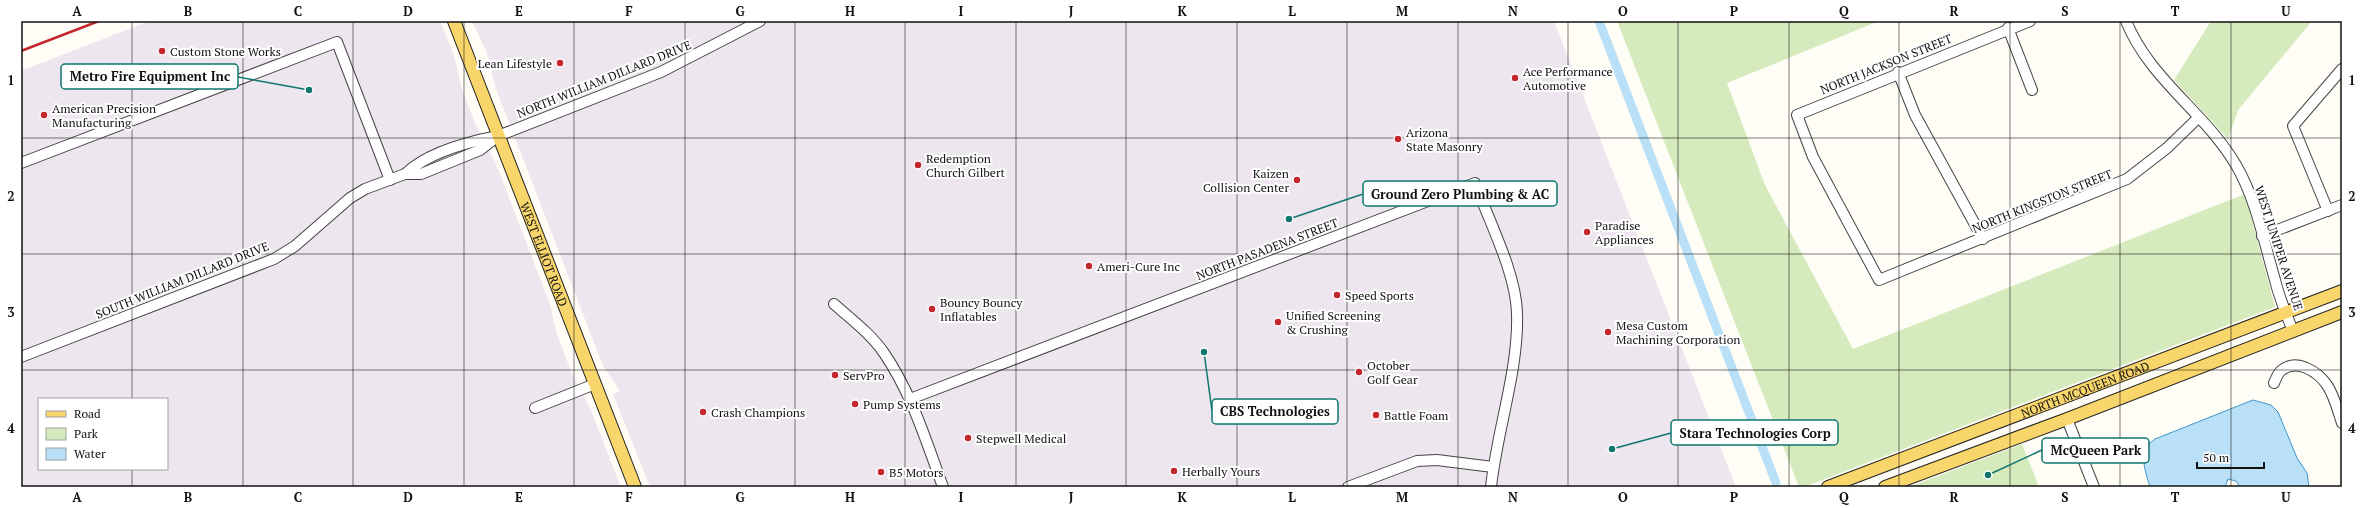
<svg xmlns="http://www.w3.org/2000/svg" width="2363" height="508" font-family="'PT Serif',serif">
<rect width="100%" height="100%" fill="#fffdf5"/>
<g fill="#eee6ef" fill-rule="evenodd">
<path d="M 149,21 L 440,21 L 454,55 L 461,86 L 475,123 L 496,164 L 550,304 L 556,331 L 572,374 L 591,410 L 621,487 L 21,487 L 21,71 ZM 39,399 L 167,399 L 167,469 L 39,469 Z"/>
<path d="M 472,21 L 1554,21 L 1736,487 L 650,487 L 613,394 L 620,391 L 603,366 L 496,89 L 487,53 Z"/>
</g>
<g fill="#d5ebbd">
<path d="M 1617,21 L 1879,21 L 1727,83 L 1765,185 L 1853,349 L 2245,194 L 2275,307 L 1804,487 L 1799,487 Z"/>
<path d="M 2211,21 L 2312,21 L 2238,110 L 2228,139 L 2174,80 Z"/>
<path d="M 2022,444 L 2039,487 L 1909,487 Z"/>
</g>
<path fill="#b9e0f7" stroke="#3f96cf" d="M 2253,400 L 2271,405 L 2278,412 L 2297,458 L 2307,473 L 2309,487 L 2240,487 L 2236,481 L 2228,479 L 2225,487 L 2150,487 C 2145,470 2137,451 2155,439 Z"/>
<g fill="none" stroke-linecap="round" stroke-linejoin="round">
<path stroke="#b9e0f7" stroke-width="9" d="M 1599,21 L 1776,483"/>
<defs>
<g id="minor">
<path d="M 2030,21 L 1797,115 L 1813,157 L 1879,280 L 2127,179 L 2167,148 L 2198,118"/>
<path d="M 2126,21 C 2150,80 2205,112 2236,165 C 2256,199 2264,242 2275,280 C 2279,297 2286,314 2293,331"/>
<path d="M 2008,28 L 2032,90"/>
<path d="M 1898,72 L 1915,115 L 1983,239"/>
<path d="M 21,163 L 337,42 L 390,180"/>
<path d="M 405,174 C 428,152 467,142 498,136 L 661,72 L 760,21"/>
<path d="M 2328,211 L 2293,126 L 2342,69"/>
<path d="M 2262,236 L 2342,205"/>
<path d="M 834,304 C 851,319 871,334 884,353 C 912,394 926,441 943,487"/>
<path d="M 21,357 L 274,259 L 295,246 L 350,198 L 365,189 L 405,174 L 421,174 L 480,150 L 498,136"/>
<path d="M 2274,383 C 2276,379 2278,372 2282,370 C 2297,358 2318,372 2327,385 C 2334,395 2338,411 2342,423"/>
<path d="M 910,399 L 1475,183 C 1489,221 1516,273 1517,313 C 1519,369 1497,430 1491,487"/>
<path d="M 535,408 L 595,384"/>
<path d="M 2067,419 L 2094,487"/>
<path d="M 1348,487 L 1417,461 L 1437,460 L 1493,467"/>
</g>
<g id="major">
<path id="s1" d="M 454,21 L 635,487"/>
<path id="s2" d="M 1828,487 L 2342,291"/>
<path d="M 1885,487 L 2067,419 L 2342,312"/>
</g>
</defs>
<use href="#minor" stroke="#444" stroke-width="12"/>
<use href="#major" stroke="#222" stroke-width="14"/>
<use href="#minor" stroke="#fff" stroke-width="10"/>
<use href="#major" stroke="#f9d66b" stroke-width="12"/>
<path stroke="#c4262e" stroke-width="2.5" d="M 21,51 L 99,21"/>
</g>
<path fill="none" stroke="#111" stroke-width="1" stroke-opacity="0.55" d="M 132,21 L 132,399M 243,21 L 243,487M 353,21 L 353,487M 464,21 L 464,487M 574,21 L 574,487M 685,21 L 685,487M 795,21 L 795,487M 905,21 L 905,487M 1016,21 L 1016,487M 1126,21 L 1126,487M 1237,21 L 1237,487M 1347,21 L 1347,487M 1458,21 L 1458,487M 1568,21 L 1568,487M 1678,21 L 1678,487M 1789,21 L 1789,487M 1899,21 L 1899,487M 2010,21 L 2010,487M 2120,21 L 2120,487M 2231,21 L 2231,487M 21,138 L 2342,138M 21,254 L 2342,254M 21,370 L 2342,370M 132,469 L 132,487"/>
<g fill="#c4262e" stroke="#fff" stroke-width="1.5">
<circle cx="162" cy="51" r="4"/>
<circle cx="560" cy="63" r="4"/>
<circle cx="1515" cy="78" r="4"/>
<circle cx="44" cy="115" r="4"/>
<circle cx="1398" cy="139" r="4"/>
<circle cx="918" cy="165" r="4"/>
<circle cx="1297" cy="180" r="4"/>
<circle cx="1587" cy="232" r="4"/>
<circle cx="1089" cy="266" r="4"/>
<circle cx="1337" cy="295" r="4"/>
<circle cx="932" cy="309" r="4"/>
<circle cx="1278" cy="322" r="4"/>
<circle cx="1608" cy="332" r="4"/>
<circle cx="1359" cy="372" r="4"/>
<circle cx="835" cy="375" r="4"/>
<circle cx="855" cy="404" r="4"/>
<circle cx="703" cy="412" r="4"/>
<circle cx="1376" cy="415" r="4"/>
<circle cx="968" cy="438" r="4"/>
<circle cx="1174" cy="471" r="4"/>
<circle cx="881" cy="472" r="4"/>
</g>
<g text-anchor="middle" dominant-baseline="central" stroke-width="4" stroke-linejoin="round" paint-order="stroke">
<g font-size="12" fill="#111" stroke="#fff" text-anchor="start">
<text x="170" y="51">Custom Stone Works</text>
<text x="552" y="63" text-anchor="end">Lean Lifestyle</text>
<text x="1523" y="71">Ace Performance<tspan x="1523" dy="14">Automotive</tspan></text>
<text x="52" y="108">American Precision<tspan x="52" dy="14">Manufacturing</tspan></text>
<text x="1406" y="132">Arizona<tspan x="1406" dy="14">State Masonry</tspan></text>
<text x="926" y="158">Redemption<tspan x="926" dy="14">Church Gilbert</tspan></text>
<text x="1289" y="173" text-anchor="end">Kaizen<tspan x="1289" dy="14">Collision Center</tspan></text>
<text x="1595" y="225">Paradise<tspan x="1595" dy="14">Appliances</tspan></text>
<text x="1097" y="266">Ameri-Cure Inc</text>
<text x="1345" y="295">Speed Sports</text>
<text x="940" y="302">Bouncy Bouncy<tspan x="940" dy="14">Inflatables</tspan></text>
<text x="1286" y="315">Unified Screening<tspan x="1286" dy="14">&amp; Crushing</tspan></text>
<text x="1616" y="325">Mesa Custom<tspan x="1616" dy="14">Machining Corporation</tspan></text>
<text x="1367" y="365">October<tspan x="1367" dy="14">Golf Gear</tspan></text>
<text x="843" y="375">ServPro</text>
<text x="863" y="404">Pump Systems</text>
<text x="711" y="412">Crash Champions</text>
<text x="1384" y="415">Battle Foam</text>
<text x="976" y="438">Stepwell Medical</text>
<text x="1182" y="471">Herbally Yours</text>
<text x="889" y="472">B5 Motors</text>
</g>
<g font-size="12" fill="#111" stroke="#fff">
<text transform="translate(1886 64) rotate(-22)">NORTH JACKSON STREET</text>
<text transform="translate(604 79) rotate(-22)">NORTH WILLIAM DILLARD DRIVE</text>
<text transform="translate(2042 201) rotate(-22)">NORTH KINGSTON STREET</text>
<text transform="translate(2279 248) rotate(72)">WEST JUNIPER AVENUE</text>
<text transform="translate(1267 249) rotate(-21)">NORTH PASADENA STREET</text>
<text stroke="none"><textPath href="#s1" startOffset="250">WEST ELLIOT ROAD</textPath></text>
<text transform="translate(182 280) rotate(-22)">SOUTH WILLIAM DILLARD DRIVE</text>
<text stroke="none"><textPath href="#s2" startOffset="275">NORTH MCQUEEN ROAD</textPath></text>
</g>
</g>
<path fill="none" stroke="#0f766e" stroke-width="1.5" d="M309 90L238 77M1289 219L1363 194M1204 352L1212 411M1612 449L1671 433M1988 475L2042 450"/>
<g fill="#0f766e" stroke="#fff" stroke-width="1.5">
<circle cx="309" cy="90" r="4"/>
<circle cx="1289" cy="219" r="4"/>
<circle cx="1204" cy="352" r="4"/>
<circle cx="1612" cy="449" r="4"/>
<circle cx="1988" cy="475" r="4"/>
</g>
<g fill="#fff" stroke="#0f766e" stroke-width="1.5">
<rect x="61" y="64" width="177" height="25" rx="4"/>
<rect x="1363" y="181" width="194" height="25" rx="4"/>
<rect x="1212" y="399" width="126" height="25" rx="4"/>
<rect x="1671" y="420" width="167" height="25" rx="4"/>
<rect x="2042" y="438" width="107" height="25" rx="4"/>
</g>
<g font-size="13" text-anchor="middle" font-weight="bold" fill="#111">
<text x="150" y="81">Metro Fire Equipment Inc</text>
<text x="1460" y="199">Ground Zero Plumbing &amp; AC</text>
<text x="1275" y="416">CBS Technologies</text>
<text x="1755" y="438">Stara Technologies Corp</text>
<text x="2096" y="455">McQueen Park</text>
</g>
<rect width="2363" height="508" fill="none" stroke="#ffffff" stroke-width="44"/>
<rect x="38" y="398" width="130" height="72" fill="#ffffff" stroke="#a0a0a0"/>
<rect x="46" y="411" width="20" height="6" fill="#f9d66b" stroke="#a0a0a0"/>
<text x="74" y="418" font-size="12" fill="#111111">Road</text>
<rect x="46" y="428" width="20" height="12" fill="#d5ebbd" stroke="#a0a0a0"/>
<text x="74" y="438" font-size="12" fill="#111111">Park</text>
<rect x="46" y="448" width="20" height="12" fill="#b9e0f7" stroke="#a0a0a0"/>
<text x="74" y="458" font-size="12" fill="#111111">Water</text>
<path d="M2197 462v6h67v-6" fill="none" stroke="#111111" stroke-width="2"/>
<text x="2203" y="462" font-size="12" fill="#111111" stroke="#ffffff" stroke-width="3" paint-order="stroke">50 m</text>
<rect x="22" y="22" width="2319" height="464" fill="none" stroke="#111" stroke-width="1.5"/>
<g font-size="13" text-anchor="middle" font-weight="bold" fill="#111">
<text x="77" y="16">A</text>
<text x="188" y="16">B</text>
<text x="298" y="16">C</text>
<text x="408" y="16">D</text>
<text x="519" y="16">E</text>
<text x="629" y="16">F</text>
<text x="740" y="16">G</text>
<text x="850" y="16">H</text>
<text x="961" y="16">I</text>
<text x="1071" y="16">J</text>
<text x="1182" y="16">K</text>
<text x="1292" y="16">L</text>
<text x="1402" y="16">M</text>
<text x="1513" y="16">N</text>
<text x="1623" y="16">O</text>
<text x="1734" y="16">P</text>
<text x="1844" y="16">Q</text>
<text x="1954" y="16">R</text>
<text x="2065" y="16">S</text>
<text x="2175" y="16">T</text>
<text x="2286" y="16">U</text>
<text x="11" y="85">1</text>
<text x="2352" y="85">1</text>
<text x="11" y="201">2</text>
<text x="2352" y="201">2</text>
<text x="11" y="317">3</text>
<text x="2352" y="317">3</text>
<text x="11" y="433">4</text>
<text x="2352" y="433">4</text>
<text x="77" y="502">A</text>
<text x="188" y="502">B</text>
<text x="298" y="502">C</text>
<text x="408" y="502">D</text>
<text x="519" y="502">E</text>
<text x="629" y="502">F</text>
<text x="740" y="502">G</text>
<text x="850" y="502">H</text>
<text x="961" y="502">I</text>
<text x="1071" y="502">J</text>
<text x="1182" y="502">K</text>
<text x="1292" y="502">L</text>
<text x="1402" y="502">M</text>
<text x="1513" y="502">N</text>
<text x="1623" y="502">O</text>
<text x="1734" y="502">P</text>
<text x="1844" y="502">Q</text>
<text x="1954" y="502">R</text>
<text x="2065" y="502">S</text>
<text x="2175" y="502">T</text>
<text x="2286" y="502">U</text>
</g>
</svg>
